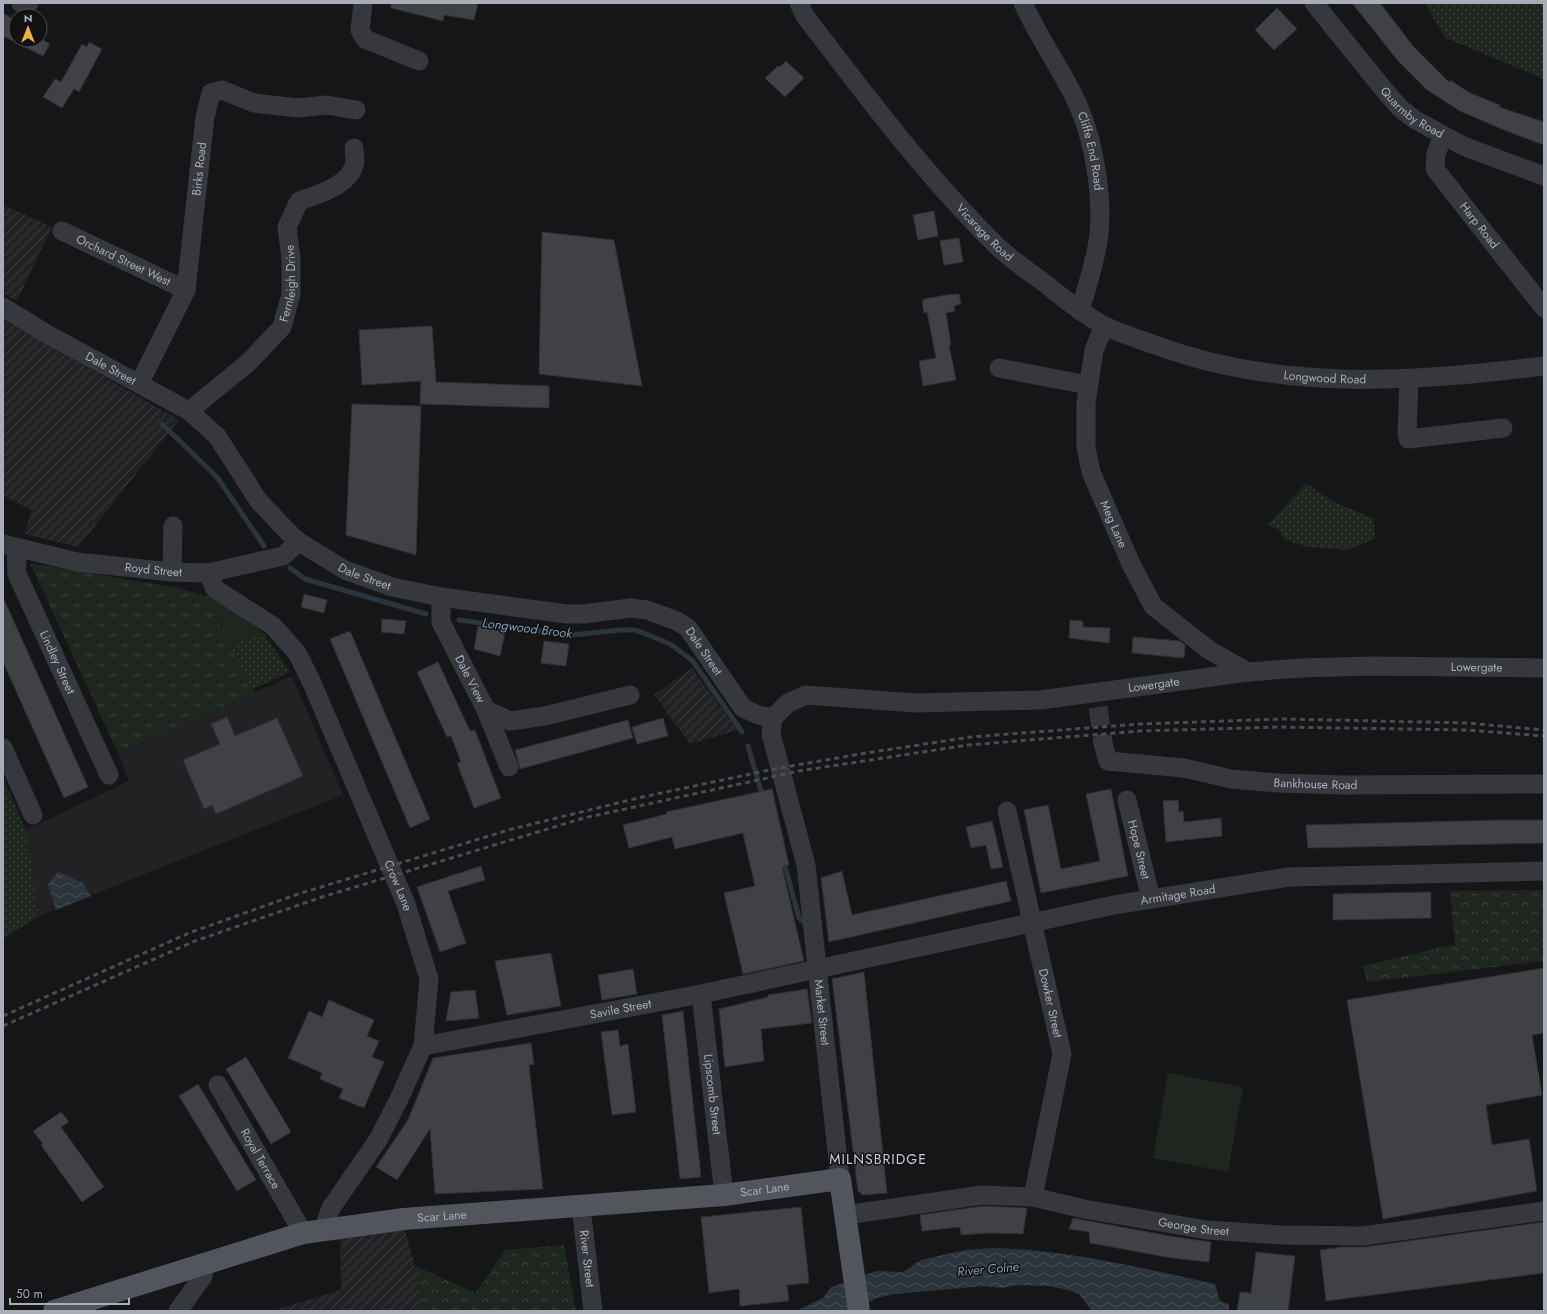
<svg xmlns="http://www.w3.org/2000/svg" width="1547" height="1314" font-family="Jost,sans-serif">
<defs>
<pattern id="industrial-furrows" width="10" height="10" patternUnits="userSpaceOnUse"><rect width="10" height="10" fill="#222225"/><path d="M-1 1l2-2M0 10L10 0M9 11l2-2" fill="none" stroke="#3f3f43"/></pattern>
<pattern id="grass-tufts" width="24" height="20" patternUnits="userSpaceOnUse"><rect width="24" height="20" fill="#1e261f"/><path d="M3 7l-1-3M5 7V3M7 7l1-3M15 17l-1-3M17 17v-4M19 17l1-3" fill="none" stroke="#3c433d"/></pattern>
<pattern id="forest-crowns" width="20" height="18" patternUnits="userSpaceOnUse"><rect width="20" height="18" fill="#1e261f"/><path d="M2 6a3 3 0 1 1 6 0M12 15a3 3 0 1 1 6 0" fill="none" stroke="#3c433d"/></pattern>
<pattern id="park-dots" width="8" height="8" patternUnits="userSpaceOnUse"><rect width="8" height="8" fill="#1e261f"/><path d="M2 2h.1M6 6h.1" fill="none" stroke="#3c433d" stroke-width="1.8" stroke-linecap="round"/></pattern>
<pattern id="water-waves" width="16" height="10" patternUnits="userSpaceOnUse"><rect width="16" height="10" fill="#2c353c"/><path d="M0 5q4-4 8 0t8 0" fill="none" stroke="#485056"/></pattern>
</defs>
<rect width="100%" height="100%" fill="#161618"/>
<path fill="#222225" d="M 292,676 L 343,795 L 39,916 L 26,830 L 129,781 L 118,753 Z"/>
<g fill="url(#industrial-furrows)">
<path d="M 3,205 L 52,227 L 17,301 L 3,294 Z"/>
<path d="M 3,318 L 179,420 L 78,547 L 24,534 L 32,510 L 3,496 Z"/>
<path d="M 692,668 L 737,730 L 690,744 L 654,695 Z"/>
<path d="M 405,1230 L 415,1266 L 423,1311 L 271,1311 L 341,1290 L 340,1235 Z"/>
</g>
<path fill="url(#grass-tufts)" d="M 30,563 L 178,588 L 210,597 C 210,625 250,663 254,693 L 118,753 Z"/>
<g fill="url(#forest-crowns)">
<path d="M 1544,890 L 1544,961 L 1367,982 L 1363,966 L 1455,944 L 1450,891 Z"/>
<path d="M 564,1245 L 576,1311 L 423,1311 L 415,1266 L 476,1293 L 505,1250 Z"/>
</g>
<g fill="url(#park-dots)">
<path d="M 1424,3 L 1544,3 L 1544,79 L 1446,38 Z"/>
<path d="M 1306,483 L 1332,501 L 1374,519 L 1375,539 L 1347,550 L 1308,547 L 1285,540 L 1278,529 L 1268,525 Z"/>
<path d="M 210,607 L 238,612 L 265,635 L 290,672 L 253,689 Z"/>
<path d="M 3,777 L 26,830 L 39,916 L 3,939 Z"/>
</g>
<g fill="#1e261f">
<path d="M 210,597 L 238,612 L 262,633 L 232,646 L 210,607 Z"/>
<path d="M 1168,1073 L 1243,1087 L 1228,1172 L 1153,1158 Z"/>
</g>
<g fill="url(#water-waves)">
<path d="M 58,872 L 83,883 L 91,896 L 56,910 L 48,884 Z"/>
<path d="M 994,1248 C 1069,1250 1142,1268 1215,1284 L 1220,1301 L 1229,1304 L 1229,1311 L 1092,1311 L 1079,1294 L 1068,1290 L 1050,1286 L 1018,1285 L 1002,1288 L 985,1286 L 894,1294 L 877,1298 L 852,1311 L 796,1311 L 823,1298 L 831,1287 L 876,1271 L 903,1272 L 921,1260 L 965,1250 Z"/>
</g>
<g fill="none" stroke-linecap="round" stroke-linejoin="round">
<g stroke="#2c353c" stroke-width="5">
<path d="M 162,424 L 217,477 L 264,546"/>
<path d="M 290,568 L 305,579 L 426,614"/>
<path d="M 459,620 L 572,635 L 620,630 L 635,630 L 646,634 L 670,644 L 692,660 L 742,732"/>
<path d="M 748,746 L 761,791"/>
<path d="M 785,866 L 799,918 L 804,922"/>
</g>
</g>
<g fill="#404145" stroke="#303034">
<path d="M 391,3 L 478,3 L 474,20 L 444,15 L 443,21 L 391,8 Z"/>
<path d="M 1352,3 L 1380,3 L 1413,46 L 1449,82 L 1450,80 L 1470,93 L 1500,105 L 1499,107 L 1544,122 L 1544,145 L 1504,130 L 1460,111 L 1426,89 L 1399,62 Z"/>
<path d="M 1277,8 L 1297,29 L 1274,50 L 1255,30 Z"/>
<path d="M 3,13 L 16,21 L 16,40 L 43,40 L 50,44 L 43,56 L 3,36 Z"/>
<path d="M 89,42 L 102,49 L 79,92 L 74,89 L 62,108 L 43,97 L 55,79 L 61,82 L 82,44 L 87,47 Z"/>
<path d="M 786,61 L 804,78 L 785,97 L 765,78 L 778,66 L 780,67 Z"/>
<path d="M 934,211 L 938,236 L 918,240 L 913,215 Z"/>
<path d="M 542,232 L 614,240 L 642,386 L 539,374 Z"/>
<path d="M 959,238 L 963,262 L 944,265 L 940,241 Z"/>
<path d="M 952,294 L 952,295 L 959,294 L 961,304 L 954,306 L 955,311 L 946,313 L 951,345 L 949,345 L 956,380 L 923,386 L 919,361 L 936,358 L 927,312 L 924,313 L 922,301 L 924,300 L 924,299 Z"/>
<path d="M 432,326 L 436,382 L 549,386 L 549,408 L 420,404 L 421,381 L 362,385 L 359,330 Z"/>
<path d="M 352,404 L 421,406 L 416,555 L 346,535 Z"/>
<path d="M 304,594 L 327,600 L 324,613 L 301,607 Z"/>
<path d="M 3,597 L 88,787 L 64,798 L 3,662 Z"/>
<path d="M 382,619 L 406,621 L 404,634 L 381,632 Z"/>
<path d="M 1070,620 L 1083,621 L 1083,627 L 1110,628 L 1109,643 L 1069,638 Z"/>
<path d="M 478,626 L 505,632 L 500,656 L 474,649 Z"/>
<path d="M 350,631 L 430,819 L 410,828 L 330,639 Z"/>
<path d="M 1133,637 L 1180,641 L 1185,645 L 1184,658 L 1132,653 Z"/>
<path d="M 544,641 L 569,644 L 566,666 L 541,663 Z"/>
<path d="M 438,662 L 470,731 L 475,730 L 501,798 L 474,808 L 457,763 L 461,762 L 451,736 L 447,737 L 417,672 Z"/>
<path d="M 227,717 L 235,736 L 277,718 L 303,776 L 216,814 L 212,805 L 204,809 L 183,760 L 220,744 L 211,724 Z"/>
<path d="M 663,718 L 668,736 L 637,744 L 632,727 Z"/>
<path d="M 628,720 L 633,738 L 520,769 L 515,750 Z"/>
<path d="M 772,789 L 789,865 L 782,867 L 804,961 L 743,974 L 724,893 L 755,886 L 743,833 L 675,849 L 672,837 L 629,848 L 623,825 L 667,814 L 666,812 Z"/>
<path d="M 1111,789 L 1128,876 L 1041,893 L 1024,810 L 1048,805 L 1061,869 L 1100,861 L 1086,794 Z"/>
<path d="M 1178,800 L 1179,812 L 1183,811 L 1184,822 L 1221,818 L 1222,836 L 1166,842 L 1163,801 Z"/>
<path d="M 1504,820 L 1544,820 L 1544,843 L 1308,848 L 1306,825 Z"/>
<path d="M 992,821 L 1003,867 L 991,869 L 986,845 L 971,848 L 966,827 Z"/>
<path d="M 481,866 L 485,880 L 448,891 L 466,943 L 440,952 L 417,887 Z"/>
<path d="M 842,871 L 852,915 L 1006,881 L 1011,901 L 829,942 L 821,878 Z"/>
<path d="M 1431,892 L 1431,918 L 1333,920 L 1333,894 Z"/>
<path d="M 551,953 L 561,1006 L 507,1015 L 495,961 Z"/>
<path d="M 1544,968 L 1544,1033 L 1532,1035 L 1542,1095 L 1486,1105 L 1492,1145 L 1529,1139 L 1537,1191 L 1383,1219 L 1347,1000 Z"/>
<path d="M 633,969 L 637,994 L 602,1000 L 598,975 Z"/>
<path d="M 864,972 L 887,1193 L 863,1195 L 858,1191 L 832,979 Z"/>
<path d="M 807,989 L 812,1023 L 761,1029 L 764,1061 L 725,1067 L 719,1009 L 768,997 L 768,995 Z"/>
<path d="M 475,990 L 479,1018 L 446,1021 L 451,992 Z"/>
<path d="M 329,1000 L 374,1020 L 367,1036 L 379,1041 L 372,1057 L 384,1062 L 364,1108 L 339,1098 L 343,1089 L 320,1079 L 322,1073 L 288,1058 L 309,1011 L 322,1017 Z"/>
<path d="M 683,1011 L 701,1177 L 680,1179 L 662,1015 Z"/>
<path d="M 618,1030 L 620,1046 L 628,1044 L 636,1112 L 612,1115 L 601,1032 Z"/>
<path d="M 531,1043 L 534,1064 L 529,1065 L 543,1189 L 435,1194 L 430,1129 L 397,1180 L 376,1167 L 408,1120 L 433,1058 Z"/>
<path d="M 246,1057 L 291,1132 L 271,1144 L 226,1069 Z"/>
<path d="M 198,1084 L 256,1180 L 237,1191 L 179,1096 Z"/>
<path d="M 61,1112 L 69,1122 L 61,1127 L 104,1187 L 82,1202 L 41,1145 L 43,1144 L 33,1131 Z"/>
<path d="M 983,1206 L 1027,1208 L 1023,1234 L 989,1233 L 961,1235 L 960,1227 L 922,1231 L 920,1215 Z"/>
<path d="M 801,1207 L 809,1283 L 787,1285 L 789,1301 L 740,1306 L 739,1289 L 709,1293 L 701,1217 Z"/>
<path d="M 1073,1218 L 1175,1237 L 1211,1242 L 1209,1262 L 1172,1258 L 1090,1243 L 1089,1232 L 1069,1229 Z"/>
<path d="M 1544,1222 L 1544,1273 L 1326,1301 L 1320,1250 L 1342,1247 L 1365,1247 Z"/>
<path d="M 1256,1252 L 1295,1256 L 1288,1311 L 1237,1311 L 1240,1292 L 1251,1293 Z"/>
</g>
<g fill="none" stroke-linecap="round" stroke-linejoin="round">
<path stroke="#333438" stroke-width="19" stroke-dasharray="19 10" stroke-linecap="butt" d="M 1098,707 L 1103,743"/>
<g stroke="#37383d" stroke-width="19">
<path d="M 21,3 L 25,5 L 29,3"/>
<path d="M 363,3 L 360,30 L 365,39 L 419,61"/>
<path id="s1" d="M 799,3 L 805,16 C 866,96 926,176 998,247 C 1013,261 1031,273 1047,285 C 1064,299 1082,313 1101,324 C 1117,333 1137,338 1155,345 C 1282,392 1412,382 1544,366"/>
<path id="s2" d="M 1023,3 C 1039,39 1063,71 1079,107 C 1095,145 1105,206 1097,247 C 1093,268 1086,290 1080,311"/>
<path id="s3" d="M 1314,3 L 1385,91 L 1401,109 L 1414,119 L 1463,146 L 1544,176"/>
<path id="s4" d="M 1443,136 L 1436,154 L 1435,169 L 1544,308"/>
<path id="s5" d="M 62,231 L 186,290"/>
<path id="s6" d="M 3,307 L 47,334 L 189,411 L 217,436 L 258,500 L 287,531 L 299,542 L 345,570 L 392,587 L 441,597 L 567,614 L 583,614 L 631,608 L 647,610 L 677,621 L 688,628 L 743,708 L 758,715 L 773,718"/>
<path id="s7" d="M 1104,326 L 1094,350 L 1086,403 L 1086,447 L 1091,472 L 1131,564 L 1153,606 L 1209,650 L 1248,672"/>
<path d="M 999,368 L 1088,385"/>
<path d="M 1409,379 L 1407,434 L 1408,439 L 1503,428"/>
<path id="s8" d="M 139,384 L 186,290 L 205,117 L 211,93 L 222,90 L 254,103 L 297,108 L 327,105 L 356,110"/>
<path id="s9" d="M 189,411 L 249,362 L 282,327 L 291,294 L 291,259 L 287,227 L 299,201 C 318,195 353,184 355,161 C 355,157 354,152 354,148"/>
<path id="s10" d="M 3,544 L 77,562 L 172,572 L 208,573 L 283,556 L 299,542"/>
<path id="s11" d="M 16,548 L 17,574 L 109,775"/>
<path d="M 172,572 L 173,526"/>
<path id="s12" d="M 208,573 L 215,589 L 273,626 L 297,653 L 312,683 L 406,904 L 429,979 L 423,1046 L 416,1061 L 400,1097 L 378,1140 L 331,1208 L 323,1230"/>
<path id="s13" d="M 441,597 L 441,622 L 486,710 L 510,721 L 545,716 L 630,695"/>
<path d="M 486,710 L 509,767"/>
<path id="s14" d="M 773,718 L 788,703 L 806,695 L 915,703 L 1040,700 L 1248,672 L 1301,668 L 1371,666 L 1544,668"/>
<path id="s15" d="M 773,718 L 771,734 L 806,865 L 840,1179"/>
<path id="s16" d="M 1103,743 L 1108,761 L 1184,768 L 1231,779 L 1279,783 L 1343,785 L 1544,784"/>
<path d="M 3,748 L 33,815"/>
<path id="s17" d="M 1127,800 L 1151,899"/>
<path id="s18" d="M 1007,811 L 1062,1054 L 1033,1197"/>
<path id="s19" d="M 701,994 L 724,1195"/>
<path id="s20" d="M 423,1046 L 701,994 L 1114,905 L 1289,877 L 1544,871"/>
<path id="s21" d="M 218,1085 L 303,1233"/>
<path id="s22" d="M 581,1207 L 593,1311"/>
<path id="s23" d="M 846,1215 L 982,1195 L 1033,1197 L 1084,1209 L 1207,1230 L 1282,1235 L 1363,1236 L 1544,1211"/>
<path d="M 178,1311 L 203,1276 L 205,1264"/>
</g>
<path stroke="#53555c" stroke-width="22" id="s24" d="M 54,1311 L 303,1233 L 404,1219 L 724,1195 L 840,1179 L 859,1311"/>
<g stroke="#4a4c52" stroke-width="3" stroke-dasharray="5 4" stroke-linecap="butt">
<path d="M 3,1016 L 189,933 L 298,894 L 512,829 L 638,798 L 774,769 L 866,753 L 971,737 L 1139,724 L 1283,719 L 1467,723 L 1544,730"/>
<path d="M 3,1026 L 195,941 L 322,897 L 584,818 L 799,771 L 968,745 L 1141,731 L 1281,727 L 1467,730 L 1544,736"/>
</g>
</g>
<g text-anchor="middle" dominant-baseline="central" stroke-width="3" stroke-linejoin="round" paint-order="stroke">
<g font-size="12" fill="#a8adb8" stroke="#111113">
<text stroke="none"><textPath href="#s3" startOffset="148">Quarmby Road</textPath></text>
<text stroke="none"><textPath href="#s2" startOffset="164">Cliffe End Road</textPath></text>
<text stroke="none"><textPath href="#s8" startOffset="227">Birks Road</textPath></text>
<text stroke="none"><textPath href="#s4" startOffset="106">Harp Road</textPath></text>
<text stroke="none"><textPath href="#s1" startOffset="296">Vicarage Road</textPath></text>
<text stroke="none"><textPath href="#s5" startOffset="68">Orchard Street West</textPath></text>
<text stroke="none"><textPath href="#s9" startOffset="170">Fernleigh Drive</textPath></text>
<text stroke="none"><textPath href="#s6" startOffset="124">Dale Street</textPath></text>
<text stroke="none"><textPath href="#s1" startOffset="676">Longwood Road</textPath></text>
<text stroke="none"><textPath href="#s7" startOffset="206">Meg Lane</textPath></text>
<text stroke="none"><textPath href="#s10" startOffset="153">Royd Street</textPath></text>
<text stroke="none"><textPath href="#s6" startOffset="460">Dale Street</textPath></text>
<text stroke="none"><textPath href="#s6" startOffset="820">Dale Street</textPath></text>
<text stroke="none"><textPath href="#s11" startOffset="123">Lindley Street</textPath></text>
<text stroke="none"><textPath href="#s14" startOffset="714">Lowergate</textPath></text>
<text stroke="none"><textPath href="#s13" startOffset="89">Dale View</textPath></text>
<text stroke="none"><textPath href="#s14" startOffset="390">Lowergate</textPath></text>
<text stroke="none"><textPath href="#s16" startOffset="228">Bankhouse Road</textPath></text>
<text stroke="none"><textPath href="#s17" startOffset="51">Hope Street</textPath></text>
<text stroke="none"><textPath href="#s12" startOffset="376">Crow Lane</textPath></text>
<text stroke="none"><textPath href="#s20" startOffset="770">Armitage Road</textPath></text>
<text stroke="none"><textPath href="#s18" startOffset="197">Dowker Street</textPath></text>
<text stroke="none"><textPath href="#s20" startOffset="201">Savile Street</textPath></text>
<text stroke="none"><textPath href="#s15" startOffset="300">Market Street</textPath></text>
<text stroke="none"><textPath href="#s19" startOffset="101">Lipscomb Street</textPath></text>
<text stroke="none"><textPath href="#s21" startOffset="85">Royal Terrace</textPath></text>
<text stroke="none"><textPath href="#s24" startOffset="725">Scar Lane</textPath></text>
<text stroke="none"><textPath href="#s24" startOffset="401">Scar Lane</textPath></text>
<text stroke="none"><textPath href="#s23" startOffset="352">George Street</textPath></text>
<text stroke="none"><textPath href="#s22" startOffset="52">River Street</textPath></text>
</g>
<g font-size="13" font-style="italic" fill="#7f9bb3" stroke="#111113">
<text transform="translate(527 628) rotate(7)">Longwood Brook</text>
<text transform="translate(988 1269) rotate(-5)">River Colne</text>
</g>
<g font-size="14" letter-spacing="1" fill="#c9ccd4" stroke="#111113">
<text x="878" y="1159">MILNSBRIDGE</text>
</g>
</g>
<rect width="1547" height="1314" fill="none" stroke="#a8adb8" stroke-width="8"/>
<g transform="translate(28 28)"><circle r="19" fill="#111113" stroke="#4d4f55"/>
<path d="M0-3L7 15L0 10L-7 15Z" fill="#f2b134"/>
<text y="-6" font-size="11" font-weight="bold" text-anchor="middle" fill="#a8adb8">N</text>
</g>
<path d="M10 1298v6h119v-6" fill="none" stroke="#a8adb8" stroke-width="2"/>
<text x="16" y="1298" font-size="12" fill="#a8adb8" stroke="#111113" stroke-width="3" paint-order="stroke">50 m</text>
</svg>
